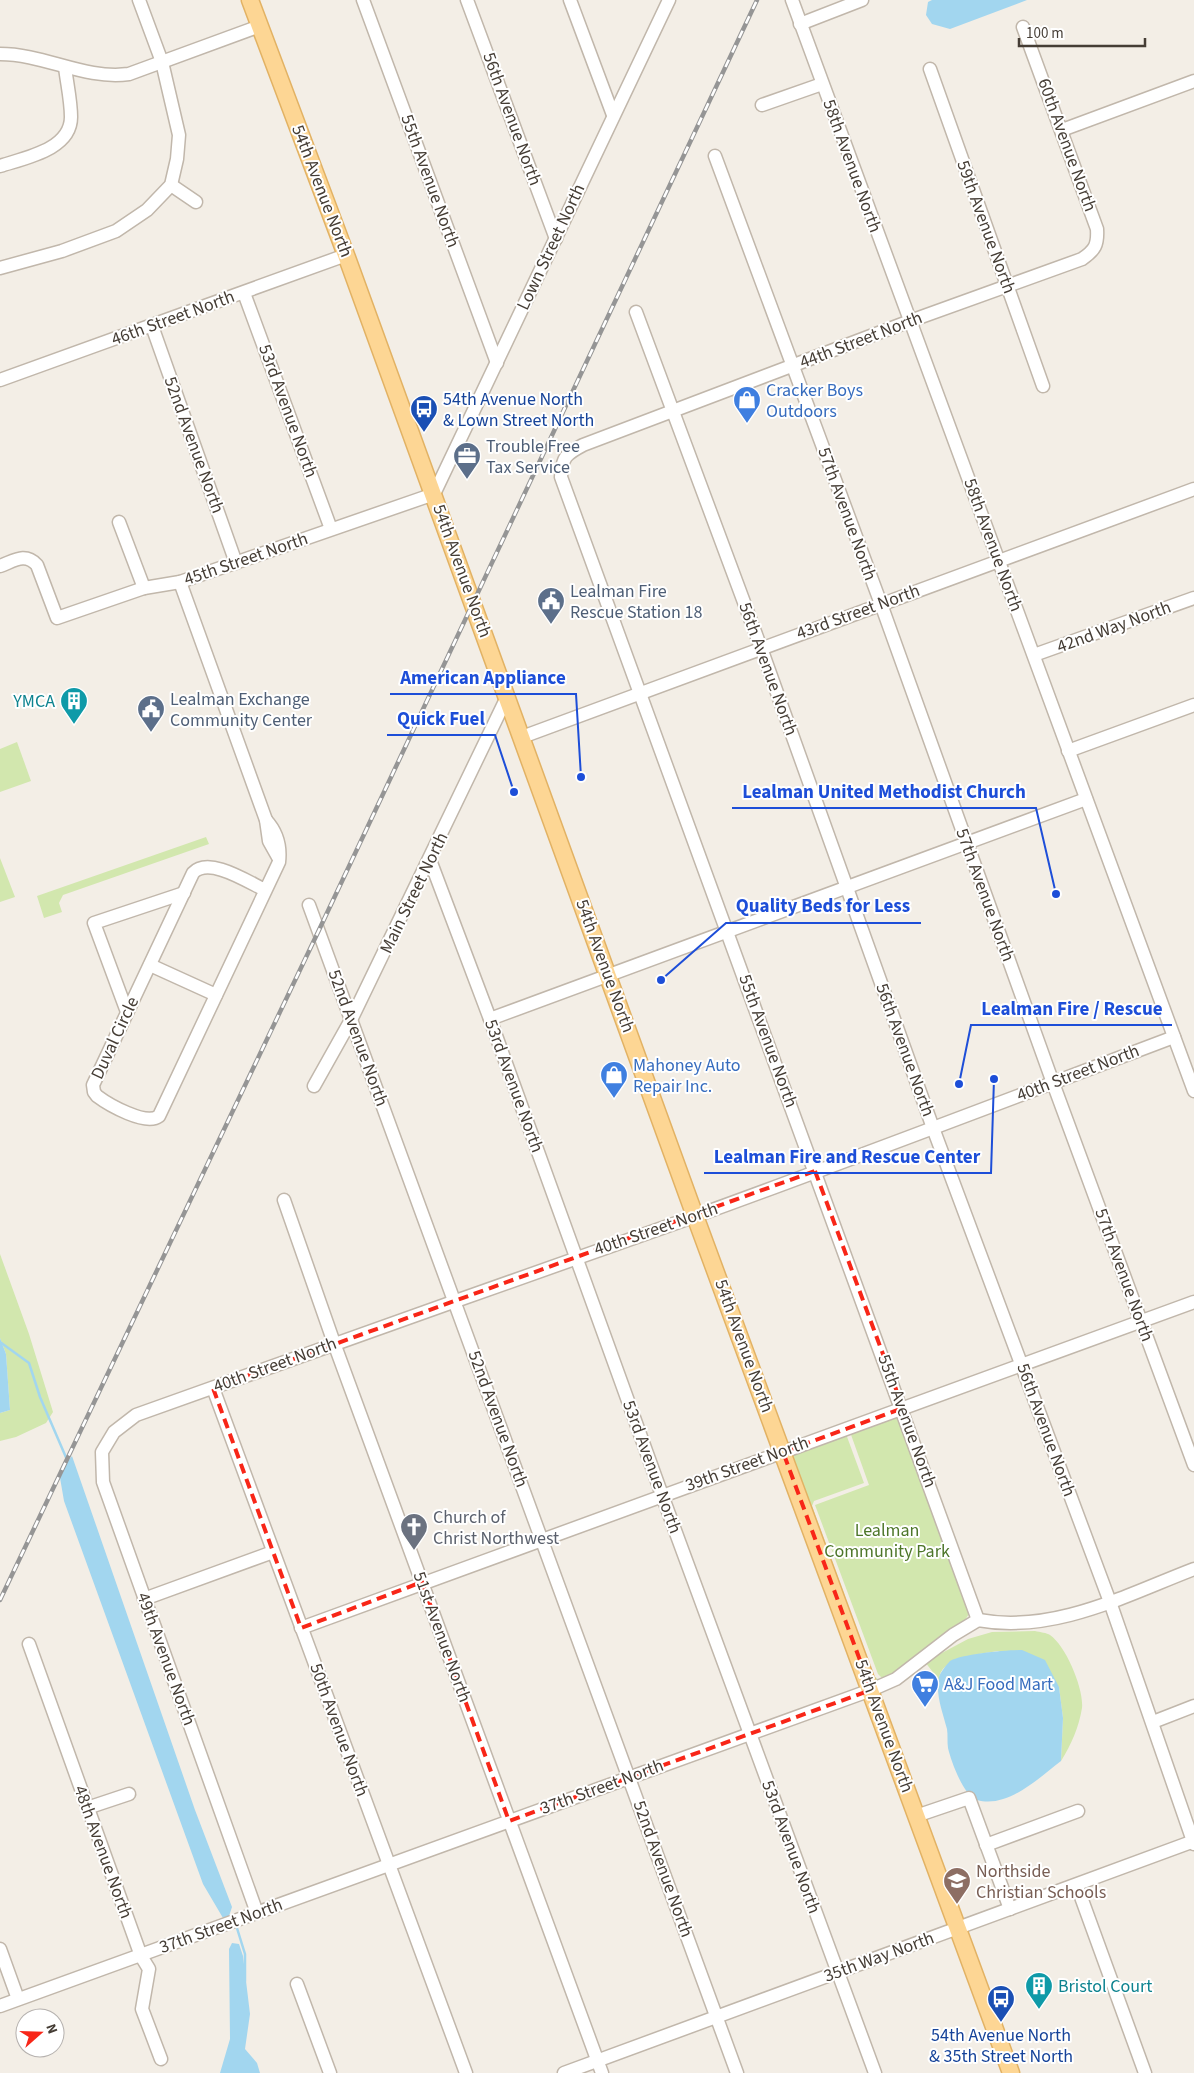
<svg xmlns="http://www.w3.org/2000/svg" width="1194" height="2073" font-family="'Source Sans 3',sans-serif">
<rect width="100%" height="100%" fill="#f3eee6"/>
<g fill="#d2e7ae">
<path d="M 17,742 L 31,781 L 0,792 L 0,749 Z"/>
<path d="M 206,837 L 209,844 L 63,895 L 59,903 L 62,912 L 44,918 L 37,896 Z"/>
<path d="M 0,858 L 15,897 L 0,902 Z"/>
<path d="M 0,1254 L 29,1334 L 53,1412 L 46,1423 L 16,1437 L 0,1441 L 0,1413 L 10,1410 L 6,1354 L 0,1338 Z"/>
<path d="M 900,1413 L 970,1612 L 964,1622 L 892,1674 L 882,1678 L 878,1674 L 815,1505 L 869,1485 L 850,1432 Z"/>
<path d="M 846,1434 L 864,1483 L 814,1501 L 812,1506 L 874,1676 L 879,1680 L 874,1684 L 789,1455 Z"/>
<path d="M 1035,1631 C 1040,1632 1047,1633 1050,1635 C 1066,1646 1084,1689 1082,1708 C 1079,1727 1071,1745 1061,1761 L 1063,1718 L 1059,1687 L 998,1651 C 981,1654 939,1657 939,1680 L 925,1662 L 968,1639 L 992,1632 Z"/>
</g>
<g fill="#a2d6ef">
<path d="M 932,0 L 1027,0 L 950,29 L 932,24 L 926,15 L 928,2 Z"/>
<path d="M 0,1338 L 6,1354 L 10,1410 L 0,1413 Z"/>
<path d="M 72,1456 L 195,1810 L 232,1907 L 229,1916 L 223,1918 L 203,1884 L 64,1501 L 59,1472 Z"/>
<path d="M 1022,1650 L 1045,1660 L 1059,1687 L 1063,1718 L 1061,1761 C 1039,1778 1007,1809 977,1800 C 964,1797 951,1761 948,1748 C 947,1742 948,1735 947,1729 C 943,1713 935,1694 939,1677 C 940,1673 947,1664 950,1661 C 962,1654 1007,1650 1022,1650 Z"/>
<path d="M 232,1943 L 239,1944 L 243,1956 L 250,2014 L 245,2049 L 257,2063 L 260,2073 L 220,2073 L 230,2039 L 229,1949 Z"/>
</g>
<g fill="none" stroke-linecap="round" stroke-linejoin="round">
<g stroke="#a2d6ef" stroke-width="2.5">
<path d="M 0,1342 L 29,1363 L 40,1397 L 68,1462"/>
<path d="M 236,1925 L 245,1954 L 245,1981"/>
</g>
<defs>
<g id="minor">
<path d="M 363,0 L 497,363"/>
<path d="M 467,0 L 556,239"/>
<path d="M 570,0 L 613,115"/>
<path d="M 792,0 L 1194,1091"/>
<path d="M 800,24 L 862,0"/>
<path d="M 0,54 C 45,54 84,80 129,74 L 260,26"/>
<path d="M 930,69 L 1043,386"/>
<path d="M 762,105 L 822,84"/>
<path d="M 1062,130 L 1194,81"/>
<path d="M 715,156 L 881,604 L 1053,1083 L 1194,1465"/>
<path d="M 0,166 C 24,158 71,150 71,117 C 71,101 67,84 65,67"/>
<path d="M 171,185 L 196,202"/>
<path d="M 0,268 L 62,251 L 116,231 L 147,210 L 171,185 L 177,159 L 179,135 L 162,62 L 139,0"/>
<path d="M 244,293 L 331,529"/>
<path d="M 636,312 L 761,648 L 933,1128 L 1110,1602 L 1194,1844"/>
<path d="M 152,326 L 236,563"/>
<path d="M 0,380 L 346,255"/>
<path d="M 119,522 L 144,588"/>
<path d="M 0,566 C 14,561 25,552 37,565 L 57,618 L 144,588 L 180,582 L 434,494 L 669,0"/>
<path d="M 180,582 L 266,820 L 269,841 L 278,857"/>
<path d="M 1034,655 L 1194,598"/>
<path d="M 522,737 L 1194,489"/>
<path d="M 1068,751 L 1194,705"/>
<path d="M 430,860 L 490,1019 L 662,1495 L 875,2073"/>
<path d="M 265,890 C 248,882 209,856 193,873 L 93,1085 L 94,1092 L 97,1096 C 109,1105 146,1126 159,1116 L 279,862 C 281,845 277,832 266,820"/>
<path d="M 309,905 L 737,2073"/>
<path d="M 150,965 L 216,995"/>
<path d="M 127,1012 L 94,923 L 184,893"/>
<path d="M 490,1019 L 1086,799"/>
<path d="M 314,1086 L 351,1020 L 507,697"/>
<path d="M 284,1200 L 334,1343 L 602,2073"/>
<path d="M 213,1388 L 466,2073"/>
<path d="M 144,1599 L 273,1552"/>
<path d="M 978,1620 L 561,477 C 562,457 566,454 583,445 L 910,321 L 1082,259 C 1095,250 1098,245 1097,229 L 1023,27"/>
<path d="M 301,1628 L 1194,1302"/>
<path d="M 29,1644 L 141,1956 L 149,1969 L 142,2009 L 161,2059"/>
<path d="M 1153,1722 L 1194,1706"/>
<path d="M 87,1808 L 129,1794"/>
<path d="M 916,1816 L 969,1798 L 1010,1909"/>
<path d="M 986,1845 L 1078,1811"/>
<path d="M 1077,1886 L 1145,2073"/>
<path d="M 257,1913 L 103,1482 L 102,1452 L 114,1432 L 136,1415 C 323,1348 509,1282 696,1216 C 856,1158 1015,1097 1174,1037"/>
<path d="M 0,1949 L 18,1999"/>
<path d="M 297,1984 L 330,2073"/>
<path d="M 0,2006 L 871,1690 L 896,1679 L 953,1635 L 978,1620 C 1054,1634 1126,1595 1194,1569"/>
<path d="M 564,2073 L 1194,1841"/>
</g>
<path id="major" d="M 250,0 L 346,255 L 695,1216 L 1011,2073"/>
</defs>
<use href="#minor" stroke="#c1b7ab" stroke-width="15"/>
<use href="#major" stroke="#e2b264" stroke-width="19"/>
<use href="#minor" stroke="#fff" stroke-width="12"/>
<use href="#major" stroke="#fdd694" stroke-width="16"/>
<defs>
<path id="rail" d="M 0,1600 L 319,930 L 757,0"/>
</defs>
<use href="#rail" stroke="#959595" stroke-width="4.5"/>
<use href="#rail" stroke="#fff" stroke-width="2.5" stroke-dasharray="8" stroke-linecap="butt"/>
</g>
<path fill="none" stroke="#f82618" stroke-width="4" stroke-dasharray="10 6" stroke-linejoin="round" d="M 815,1171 L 903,1408 L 783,1452 L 871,1690 L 509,1821 L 422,1582 L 301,1628 L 213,1388 Z"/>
<defs>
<symbol id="shop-pin" viewBox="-11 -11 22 30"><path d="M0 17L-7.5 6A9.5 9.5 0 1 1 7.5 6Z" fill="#3f7fe0" stroke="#fff"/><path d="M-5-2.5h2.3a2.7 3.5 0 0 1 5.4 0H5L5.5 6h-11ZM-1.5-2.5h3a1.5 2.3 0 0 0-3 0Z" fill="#fff"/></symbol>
<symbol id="bus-pin" viewBox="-11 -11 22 30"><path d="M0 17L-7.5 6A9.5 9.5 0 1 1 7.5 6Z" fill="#1a4fb4" stroke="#fff"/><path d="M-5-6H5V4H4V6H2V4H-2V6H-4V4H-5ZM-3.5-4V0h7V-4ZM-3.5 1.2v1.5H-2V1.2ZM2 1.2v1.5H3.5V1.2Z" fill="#fff"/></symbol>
<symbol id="office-pin" viewBox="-11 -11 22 30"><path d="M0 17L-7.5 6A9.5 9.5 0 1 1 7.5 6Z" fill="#5c6f8a" stroke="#fff"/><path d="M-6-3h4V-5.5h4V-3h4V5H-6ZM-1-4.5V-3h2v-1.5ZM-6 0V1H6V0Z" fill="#fff"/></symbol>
<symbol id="civic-pin" viewBox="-11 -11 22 30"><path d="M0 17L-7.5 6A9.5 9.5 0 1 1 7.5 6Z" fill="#5c6f8a" stroke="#fff"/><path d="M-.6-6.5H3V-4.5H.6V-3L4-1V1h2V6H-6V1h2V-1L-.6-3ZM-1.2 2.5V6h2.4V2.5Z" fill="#fff"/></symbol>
<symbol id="building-pin" viewBox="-11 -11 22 30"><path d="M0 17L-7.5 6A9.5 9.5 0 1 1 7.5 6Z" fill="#0f9aa8" stroke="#fff"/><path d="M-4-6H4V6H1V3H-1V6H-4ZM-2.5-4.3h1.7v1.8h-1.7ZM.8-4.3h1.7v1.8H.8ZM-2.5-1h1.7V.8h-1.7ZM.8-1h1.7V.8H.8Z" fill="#fff"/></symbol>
<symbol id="church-pin" viewBox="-11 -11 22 30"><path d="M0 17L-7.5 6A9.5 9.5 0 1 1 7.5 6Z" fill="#6b7280" stroke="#fff"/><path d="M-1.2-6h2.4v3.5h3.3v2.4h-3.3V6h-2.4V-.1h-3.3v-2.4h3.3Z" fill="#fff"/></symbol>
<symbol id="supermarket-pin" viewBox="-11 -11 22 30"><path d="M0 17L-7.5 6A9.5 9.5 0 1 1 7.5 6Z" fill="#3f7fe0" stroke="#fff"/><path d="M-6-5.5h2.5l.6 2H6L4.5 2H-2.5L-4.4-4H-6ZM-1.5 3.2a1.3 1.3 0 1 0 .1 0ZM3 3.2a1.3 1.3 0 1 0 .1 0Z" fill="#fff"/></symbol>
<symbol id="school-pin" viewBox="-11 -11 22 30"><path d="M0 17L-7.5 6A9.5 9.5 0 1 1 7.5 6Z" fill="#8d6e63" stroke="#fff"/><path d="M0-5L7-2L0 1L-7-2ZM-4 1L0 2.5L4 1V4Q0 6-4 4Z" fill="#fff"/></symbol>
</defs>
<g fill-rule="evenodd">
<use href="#shop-pin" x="731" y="384" width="32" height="43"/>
<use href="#bus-pin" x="408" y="393" width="32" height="43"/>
<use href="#office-pin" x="451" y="440" width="32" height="43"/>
<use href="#civic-pin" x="535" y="585" width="32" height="43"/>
<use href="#building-pin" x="58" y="685" width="32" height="43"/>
<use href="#civic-pin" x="135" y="693" width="32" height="43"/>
<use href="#shop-pin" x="598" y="1059" width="32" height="43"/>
<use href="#church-pin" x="398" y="1511" width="32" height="43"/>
<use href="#supermarket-pin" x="909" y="1668" width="32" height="43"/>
<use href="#school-pin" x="941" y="1865" width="32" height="43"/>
<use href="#building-pin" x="1023" y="1970" width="32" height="43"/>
<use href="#bus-pin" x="985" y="1983" width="32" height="43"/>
</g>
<g text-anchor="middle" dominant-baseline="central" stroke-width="4" stroke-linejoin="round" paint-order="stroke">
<g font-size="18" fill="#453d35" stroke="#fff">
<text transform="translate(512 119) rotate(70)">56th Avenue North</text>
<text transform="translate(1067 145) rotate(70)">60th Avenue North</text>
<text transform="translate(852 166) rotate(70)">58th Avenue North</text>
<text transform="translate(430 181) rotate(70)">55th Avenue North</text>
<text transform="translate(322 191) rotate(69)">54th Avenue North</text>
<text transform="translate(986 227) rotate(70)">59th Avenue North</text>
<text transform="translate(551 247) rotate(-65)">Lown Street North</text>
<text transform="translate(173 318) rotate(-20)">46th Street North</text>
<text transform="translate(861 340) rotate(-21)">44th Street North</text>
<text transform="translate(288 411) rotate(70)">53rd Avenue North</text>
<text transform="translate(194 445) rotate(70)">52nd Avenue North</text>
<text transform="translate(847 514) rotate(70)">57th Avenue North</text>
<text transform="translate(993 545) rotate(70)">58th Avenue North</text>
<text transform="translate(246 559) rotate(-19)">45th Street North</text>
<text transform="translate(462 571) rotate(70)">54th Avenue North</text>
<text transform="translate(858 612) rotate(-20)">43rd Street North</text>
<text transform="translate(1114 627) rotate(-20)">42nd Way North</text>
<text transform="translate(768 669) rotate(70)">56th Avenue North</text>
<text transform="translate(414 893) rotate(-64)">Main Street North</text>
<text transform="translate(985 895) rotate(70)">57th Avenue North</text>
<text transform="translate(605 966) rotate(70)">54th Avenue North</text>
<text transform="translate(115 1038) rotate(-65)">Duval Circle</text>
<text transform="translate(358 1038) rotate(70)">52nd Avenue North</text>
<text transform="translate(768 1041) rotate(70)">55th Avenue North</text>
<text transform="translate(905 1050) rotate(70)">56th Avenue North</text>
<text transform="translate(1078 1073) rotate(-21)">40th Street North</text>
<text transform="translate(514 1086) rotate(70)">53rd Avenue North</text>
<text transform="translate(656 1229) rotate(-19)">40th Street North</text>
<text transform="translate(1124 1275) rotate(70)">57th Avenue North</text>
<text transform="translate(744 1346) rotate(70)">54th Avenue North</text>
<text transform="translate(275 1365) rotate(-20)">40th Street North</text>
<text transform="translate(498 1419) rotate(70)">52nd Avenue North</text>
<text transform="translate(907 1421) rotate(70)">55th Avenue North</text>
<text transform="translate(1046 1430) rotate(70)">56th Avenue North</text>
<text transform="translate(747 1464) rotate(-20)">39th Street North</text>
<text transform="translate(652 1467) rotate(70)">53rd Avenue North</text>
<text transform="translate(442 1637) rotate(70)">51st Avenue North</text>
<text transform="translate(166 1659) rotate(70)">49th Avenue North</text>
<text transform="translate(884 1726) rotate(70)">54th Avenue North</text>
<text transform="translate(339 1730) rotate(70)">50th Avenue North</text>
<text transform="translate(602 1787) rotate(-20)">37th Street North</text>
<text transform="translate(791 1847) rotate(70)">53rd Avenue North</text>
<text transform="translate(103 1852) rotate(70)">48th Avenue North</text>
<text transform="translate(663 1869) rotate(70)">52nd Avenue North</text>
<text transform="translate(221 1926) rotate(-20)">37th Street North</text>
<text transform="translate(879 1957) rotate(-20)">35th Way North</text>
</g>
<g font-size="18" fill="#366cbe" stroke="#fff" text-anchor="start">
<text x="766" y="390">Cracker Boys<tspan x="766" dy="21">Outdoors</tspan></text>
<text x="633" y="1065">Mahoney Auto<tspan x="633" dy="21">Repair Inc.</tspan></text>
<text x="944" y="1684">A&amp;J Food Mart</text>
</g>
<g font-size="18" fill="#164399" stroke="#fff" text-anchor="start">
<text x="443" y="399">54th Avenue North<tspan x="443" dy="21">&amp; Lown Street North</tspan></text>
<text x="1001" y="2035" text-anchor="middle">54th Avenue North<tspan x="1001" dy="21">&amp; 35th Street North</tspan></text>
</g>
<g font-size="18" fill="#4e5e75" stroke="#fff" text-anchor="start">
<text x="486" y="446">Trouble Free<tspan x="486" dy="21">Tax Service</tspan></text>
<text x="570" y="591">Lealman Fire<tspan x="570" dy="21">Rescue Station 18</tspan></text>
<text x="170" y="699">Lealman Exchange<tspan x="170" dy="21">Community Center</tspan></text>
</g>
<g font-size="18" fill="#0d838f" stroke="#fff" text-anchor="end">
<text x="55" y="701">YMCA</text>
<text x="1058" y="1986" text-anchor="start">Bristol Court</text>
</g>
<g font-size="18" fill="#5b616d" stroke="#fff" text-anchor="start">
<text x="433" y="1517">Church of<tspan x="433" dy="21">Christ Northwest</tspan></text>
</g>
<g font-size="18" fill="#4d7629" stroke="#fff">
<text x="887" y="1530">Lealman<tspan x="887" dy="21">Community Park</tspan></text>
</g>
<g font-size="18" fill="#785e54" stroke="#fff" text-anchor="start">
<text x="976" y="1871">Northside<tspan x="976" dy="21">Christian Schools</tspan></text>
</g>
</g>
<path fill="none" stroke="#1d4ed8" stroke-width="2" d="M581 777L576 694H390M514 792L495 735H387M1056 894L1036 808H732M661 980L726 923H921M959 1084L971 1025H1172M994 1079L991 1173H704"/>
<g fill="#1d4ed8" stroke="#fff" stroke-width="2">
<circle cx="581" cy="777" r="5"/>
<circle cx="514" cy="792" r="5"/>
<circle cx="1056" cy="894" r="5"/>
<circle cx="661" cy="980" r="5"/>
<circle cx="959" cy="1084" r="5"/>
<circle cx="994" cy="1079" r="5"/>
</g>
<g font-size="19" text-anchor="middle" font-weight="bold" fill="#1d4ed8" stroke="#fff" stroke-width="4" stroke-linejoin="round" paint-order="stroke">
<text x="483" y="684">American Appliance</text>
<text x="441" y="725">Quick Fuel</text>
<text x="884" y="798">Lealman United Methodist Church</text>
<text x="823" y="912">Quality Beds for Less</text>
<text x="1072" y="1015">Lealman Fire / Rescue</text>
<text x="847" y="1163">Lealman Fire and Rescue Center</text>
</g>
<g transform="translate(40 2033) rotate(70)"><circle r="24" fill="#ffffff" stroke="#b5b1ae"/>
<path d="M0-4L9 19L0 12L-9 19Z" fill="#f82618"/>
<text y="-8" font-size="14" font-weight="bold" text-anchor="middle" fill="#453d35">N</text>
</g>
<path d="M1019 38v8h126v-8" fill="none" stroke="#453d35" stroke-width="2.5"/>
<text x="1026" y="38" font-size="15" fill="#453d35" stroke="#ffffff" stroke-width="4" paint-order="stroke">100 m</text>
</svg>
